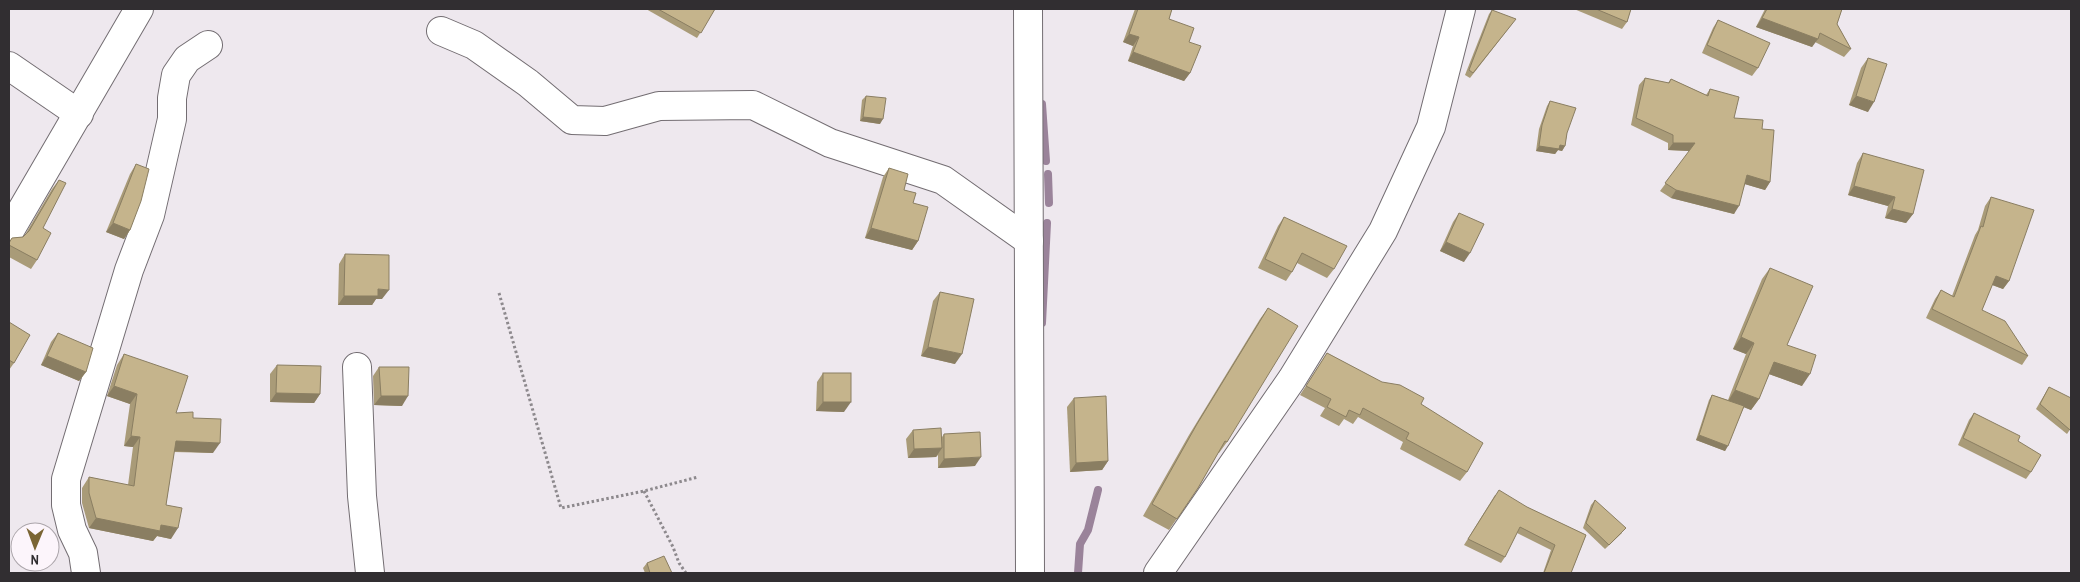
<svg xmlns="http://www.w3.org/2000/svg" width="2080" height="582" font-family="'Archivo Narrow',sans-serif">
<rect width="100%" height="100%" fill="#eee8ee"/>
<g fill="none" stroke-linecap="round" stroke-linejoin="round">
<g stroke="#9a839a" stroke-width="8">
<path d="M 1042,104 L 1046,161"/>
<path d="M 1048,174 L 1049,203"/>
<path d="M 1042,323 L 1047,223"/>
<path d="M 1078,573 L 1080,544 L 1088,530 L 1098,490"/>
</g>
<defs>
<g id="minor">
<path d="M 441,31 L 474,45 L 528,83 L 572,120 L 605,121 L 659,106 L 753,105 L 830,143 L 943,180 L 1029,241"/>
<path d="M 9,66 L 79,114"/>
<path d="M 9,232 L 139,9"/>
<path d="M 357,367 L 362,496 L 370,573"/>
<path d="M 86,573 L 83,553 L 72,530 L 66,505 L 66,479 L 129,270 L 150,215 L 172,119 L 172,98 L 176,75 L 187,59 L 208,45"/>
<path d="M 1158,573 L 1292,379 L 1383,231 L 1431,127 L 1461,9"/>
</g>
<path id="tertiary" d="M 1028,9 L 1030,573"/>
</defs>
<use href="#minor" stroke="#736d72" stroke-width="30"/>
<use href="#tertiary" stroke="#736d72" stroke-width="30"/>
<g stroke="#8d898d" stroke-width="3" stroke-dasharray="2.5 2.5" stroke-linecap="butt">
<path d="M 499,293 L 561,508 L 644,491 L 698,477"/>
<path d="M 644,491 L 673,547 L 679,563 L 686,573"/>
</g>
<use href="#minor" stroke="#fff" stroke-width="28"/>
<use href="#tertiary" stroke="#fff" stroke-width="28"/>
</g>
<g fill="#a99b78">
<path d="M 646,9 L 715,9 L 697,38 Z"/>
<path d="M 1135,9 L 1172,9 L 1169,19 L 1189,42 L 1190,73 L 1184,81 L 1128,61 L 1133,46 L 1123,42 Z"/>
<path d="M 1574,9 L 1631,9 L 1627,22 L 1622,29 Z"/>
<path d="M 1765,9 L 1842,9 L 1837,24 L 1851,49 L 1844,57 L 1815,42 L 1812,47 L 1756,27 Z"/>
<path d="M 1492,10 L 1512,24 L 1470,78 L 1465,75 L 1489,14 Z"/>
<path d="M 1718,20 L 1758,68 L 1752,76 L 1702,53 L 1713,28 Z"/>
<path d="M 1868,58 L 1868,112 L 1849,105 L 1861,68 Z"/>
<path d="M 1645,78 L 1668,83 L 1671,79 L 1706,95 L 1710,89 L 1734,118 L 1762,129 L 1770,182 L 1765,190 L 1745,184 L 1734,214 L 1671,198 L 1660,191 L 1690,151 L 1668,150 L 1668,143 L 1631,125 L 1639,85 Z"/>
<path d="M 866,96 L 880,124 L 860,121 L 862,100 Z"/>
<path d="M 1550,101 L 1567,133 L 1565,146 L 1562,151 L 1558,150 L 1555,154 L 1536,151 L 1539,129 L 1547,106 Z"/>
<path d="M 1863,153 L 1913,214 L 1906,223 L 1885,218 L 1888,206 L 1848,195 L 1857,163 Z"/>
<path d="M 136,164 L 130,230 L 124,239 L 106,232 L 130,174 Z"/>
<path d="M 889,168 L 913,203 L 918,241 L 912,250 L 865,238 L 883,177 Z"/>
<path d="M 59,180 L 43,228 L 37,260 L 31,269 L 9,257 L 9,242 L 12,238 L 23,237 L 26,233 L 52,189 Z"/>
<path d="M 1991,197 L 2009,281 L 2003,289 L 1992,285 L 1982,310 L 2028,356 L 2022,365 L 1926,318 L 1935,299 L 1941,290 L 1952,296 L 1975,235 L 1978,230 L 1985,206 Z"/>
<path d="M 1459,213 L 1464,262 L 1440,251 L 1453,222 Z"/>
<path d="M 1284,217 L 1334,269 L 1327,278 L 1297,263 L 1292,272 L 1286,281 L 1258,268 L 1278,226 Z"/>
<path d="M 345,254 L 382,299 L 376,299 L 372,305 L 338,305 L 339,264 Z"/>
<path d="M 1770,268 L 1787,345 L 1802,386 L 1769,374 L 1759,399 L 1751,410 L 1744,407 L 1725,451 L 1696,440 L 1709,400 L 1712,395 L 1728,400 L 1746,354 L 1733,349 L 1762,279 Z"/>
<path d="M 940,292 L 955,364 L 921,356 L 933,301 Z"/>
<path d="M 1268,308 L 1227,442 L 1219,453 L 1218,453 L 1198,488 L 1169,530 L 1143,516 L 1189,435 L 1260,319 Z"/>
<path d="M 9,322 L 14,363 L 9,370 Z"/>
<path d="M 58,333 L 86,372 L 79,381 L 41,365 L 51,342 Z"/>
<path d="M 1327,353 L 1421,404 L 1467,472 L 1460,481 L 1400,449 L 1403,442 L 1358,417 L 1353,424 L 1344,419 L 1339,426 L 1320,416 L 1325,408 L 1300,395 Z"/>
<path d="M 124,354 L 176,413 L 193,418 L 213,453 L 174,452 L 166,505 L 171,539 L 157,536 L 153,541 L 89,528 L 82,503 L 82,488 L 89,477 L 128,485 L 133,447 L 124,446 L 130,404 L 107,396 L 117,365 Z"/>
<path d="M 277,365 L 320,394 L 314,403 L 270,402 L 270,374 Z"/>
<path d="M 379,367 L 402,406 L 374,405 L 373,376 Z"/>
<path d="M 823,373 L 844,412 L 816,411 L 817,382 Z"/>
<path d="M 2049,387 L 2071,428 L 2067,434 L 2036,409 Z"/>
<path d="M 1074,398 L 1108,461 L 1102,470 L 1070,472 L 1067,407 Z"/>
<path d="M 1974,413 L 2031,472 L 2026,479 L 1958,445 L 1969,420 Z"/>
<path d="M 913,430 L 942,437 L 944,434 L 975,466 L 938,468 L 938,455 L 936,457 L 908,458 L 906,439 Z"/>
<path d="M 1495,495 L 1527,507 L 1586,535 L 1571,573 L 1543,573 L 1551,550 L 1517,533 L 1505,557 L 1501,563 L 1464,545 Z"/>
<path d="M 1595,500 L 1622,533 L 1605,549 L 1583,528 L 1591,505 Z"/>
<path d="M 647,563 L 672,573 L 645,573 L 643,568 Z"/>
</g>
<g fill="#8a7e62">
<path d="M 1762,18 L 1818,39 L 1812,47 L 1756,27 Z"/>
<path d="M 1129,34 L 1139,37 L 1133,46 L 1123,42 Z"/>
<path d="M 1133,52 L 1190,73 L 1184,81 L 1128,61 Z"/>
<path d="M 1856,96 L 1874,102 L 1868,112 L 1849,105 Z"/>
<path d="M 863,117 L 883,119 L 880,124 L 860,121 Z"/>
<path d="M 1673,143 L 1695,143 L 1690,151 L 1668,150 Z"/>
<path d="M 1560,145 L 1565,146 L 1562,151 L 1558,150 L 1555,154 L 1536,151 L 1539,146 Z"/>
<path d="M 1747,175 L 1770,182 L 1765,190 L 1741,183 Z"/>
<path d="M 1854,186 L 1895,197 L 1888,206 L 1848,195 Z"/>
<path d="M 1676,190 L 1739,206 L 1734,214 L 1671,198 Z"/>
<path d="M 1892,209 L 1913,214 L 1906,223 L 1885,218 Z"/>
<path d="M 113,223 L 130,230 L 124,239 L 106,232 Z"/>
<path d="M 871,228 L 918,241 L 912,250 L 865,238 Z"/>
<path d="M 1446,242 L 1470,253 L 1464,262 L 1440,251 Z"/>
<path d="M 1996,276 L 2009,281 L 2003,289 L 1990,284 Z"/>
<path d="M 378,289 L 389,290 L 382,299 L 376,299 L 372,305 L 338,305 L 344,296 Z"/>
<path d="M 1741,337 L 1754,343 L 1746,354 L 1733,349 Z"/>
<path d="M 928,347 L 962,354 L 955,364 L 921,356 Z"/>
<path d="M 47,356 L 86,372 L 79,381 L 41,365 Z"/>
<path d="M 1774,362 L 1810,374 L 1802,386 L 1766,373 Z"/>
<path d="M 114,386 L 137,394 L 130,404 L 107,396 Z"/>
<path d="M 1735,390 L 1759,399 L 1751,410 L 1728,401 Z"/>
<path d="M 276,393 L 320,394 L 314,403 L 270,402 Z"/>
<path d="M 381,396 L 408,396 L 402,406 L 374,405 Z"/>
<path d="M 823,402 L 851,402 L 844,412 L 816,411 Z"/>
<path d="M 1699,435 L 1728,446 L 1725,451 L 1696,440 Z"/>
<path d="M 131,436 L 140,437 L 133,447 L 124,446 Z"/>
<path d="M 176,441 L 220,443 L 213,453 L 169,451 Z"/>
<path d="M 942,448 L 936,457 L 908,458 L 914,449 Z"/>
<path d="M 981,457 L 975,466 L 938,468 L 944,459 Z"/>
<path d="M 1108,461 L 1102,470 L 1070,472 L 1076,463 Z"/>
<path d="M 96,518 L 161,525 L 178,528 L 171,539 L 157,536 L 153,541 L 89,528 Z"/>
</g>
<g fill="#c5b48c" stroke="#8a7e62">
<path d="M 658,9 L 715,9 L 701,33 Z"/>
<path d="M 1138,9 L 1172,9 L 1169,19 L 1194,28 L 1189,42 L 1201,46 L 1190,73 L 1133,52 L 1139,37 L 1129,34 Z"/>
<path d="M 1596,9 L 1631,9 L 1627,22 Z"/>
<path d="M 1767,9 L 1842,9 L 1837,24 L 1851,49 L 1820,33 L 1818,39 L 1762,18 Z"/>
<path d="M 1492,10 L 1516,19 L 1473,73 L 1469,70 Z"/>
<path d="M 1718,20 L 1770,43 L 1758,68 L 1707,45 Z"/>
<path d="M 1868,58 L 1887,64 L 1874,102 L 1856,96 Z"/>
<path d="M 1645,78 L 1669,83 L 1671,79 L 1708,96 L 1710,89 L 1739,97 L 1734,118 L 1763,120 L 1762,129 L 1774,130 L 1770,182 L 1747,175 L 1739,206 L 1676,190 L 1665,183 L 1695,143 L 1673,143 L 1673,135 L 1636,118 Z"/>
<path d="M 866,96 L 886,98 L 883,119 L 863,117 Z"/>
<path d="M 1550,101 L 1576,108 L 1567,133 L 1565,146 L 1560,145 L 1559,149 L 1539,146 L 1542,125 Z"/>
<path d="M 1863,153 L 1924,170 L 1913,214 L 1892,209 L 1895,197 L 1854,186 Z"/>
<path d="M 136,164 L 149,169 L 141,201 L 130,230 L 113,223 Z"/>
<path d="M 889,168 L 908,174 L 904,190 L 916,193 L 913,203 L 928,207 L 918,241 L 871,228 Z"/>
<path d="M 59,180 L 66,183 L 43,228 L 51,233 L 37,260 L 9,245 L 9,243 L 12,238 L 23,237 L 29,231 Z"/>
<path d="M 1991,197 L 2034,210 L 2009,281 L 1996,276 L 1982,310 L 2005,321 L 2028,356 L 1932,309 L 1941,290 L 1954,297 L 1981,226 L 1983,227 Z"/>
<path d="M 1459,213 L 1484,224 L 1470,253 L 1446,242 Z"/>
<path d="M 1284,217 L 1347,246 L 1334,269 L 1302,253 L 1292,272 L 1265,259 Z"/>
<path d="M 345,254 L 389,255 L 389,290 L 378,289 L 378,296 L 344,296 Z"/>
<path d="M 1770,268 L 1813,286 L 1787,345 L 1816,355 L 1810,374 L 1774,362 L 1759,399 L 1735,390 L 1754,343 L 1741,337 Z"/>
<path d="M 940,292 L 974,299 L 962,354 L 928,347 Z"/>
<path d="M 1268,308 L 1298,326 L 1227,442 L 1225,441 L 1198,488 L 1177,519 L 1152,504 L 1197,424 Z"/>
<path d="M 9,322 L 30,335 L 14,363 L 9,360 Z"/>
<path d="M 58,333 L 93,348 L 86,372 L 47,356 Z"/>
<path d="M 1327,353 L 1382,382 L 1400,385 L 1424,398 L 1421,404 L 1483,443 L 1467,472 L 1406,439 L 1409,433 L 1363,408 L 1360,415 L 1349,410 L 1346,417 L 1327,407 L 1331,399 L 1306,386 Z"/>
<path d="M 124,354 L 188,376 L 176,413 L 193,412 L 193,418 L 221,419 L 220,443 L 176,441 L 166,505 L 182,508 L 178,528 L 161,525 L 160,531 L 96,518 L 89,493 L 89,477 L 134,486 L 140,437 L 131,436 L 137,394 L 114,386 Z"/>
<path d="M 277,365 L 321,366 L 320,394 L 276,393 Z"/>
<path d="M 379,367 L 409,367 L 408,396 L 381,396 Z"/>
<rect x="823" y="373" width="28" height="29"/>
<path d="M 2049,387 L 2071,398 L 2071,428 L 2070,430 L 2040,404 Z"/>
<path d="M 1712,395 L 1744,406 L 1728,446 L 1699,435 Z"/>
<path d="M 1106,396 L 1108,461 L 1076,463 L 1074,398 Z"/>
<path d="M 1974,413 L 2020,436 L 2018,441 L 2041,455 L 2031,472 L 1963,438 Z"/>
<path d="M 941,428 L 942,448 L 914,449 L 913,430 Z"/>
<path d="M 980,432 L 981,457 L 944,459 L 944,434 Z"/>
<path d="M 1499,490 L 1527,507 L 1586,535 L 1571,573 L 1544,573 L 1555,545 L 1520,527 L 1505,557 L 1468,539 Z"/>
<path d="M 1595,500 L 1626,528 L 1609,545 L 1586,523 Z"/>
<path d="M 664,556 L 672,573 L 650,573 L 647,563 Z"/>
</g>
<rect width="2080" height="582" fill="none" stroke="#312e31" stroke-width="20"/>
<g transform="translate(35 547) rotate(181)"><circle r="24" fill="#fcf5fb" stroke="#aba5aa"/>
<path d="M0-4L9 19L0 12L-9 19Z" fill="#7a6534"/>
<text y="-8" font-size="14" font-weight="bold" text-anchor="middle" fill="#312e31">N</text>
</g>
</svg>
